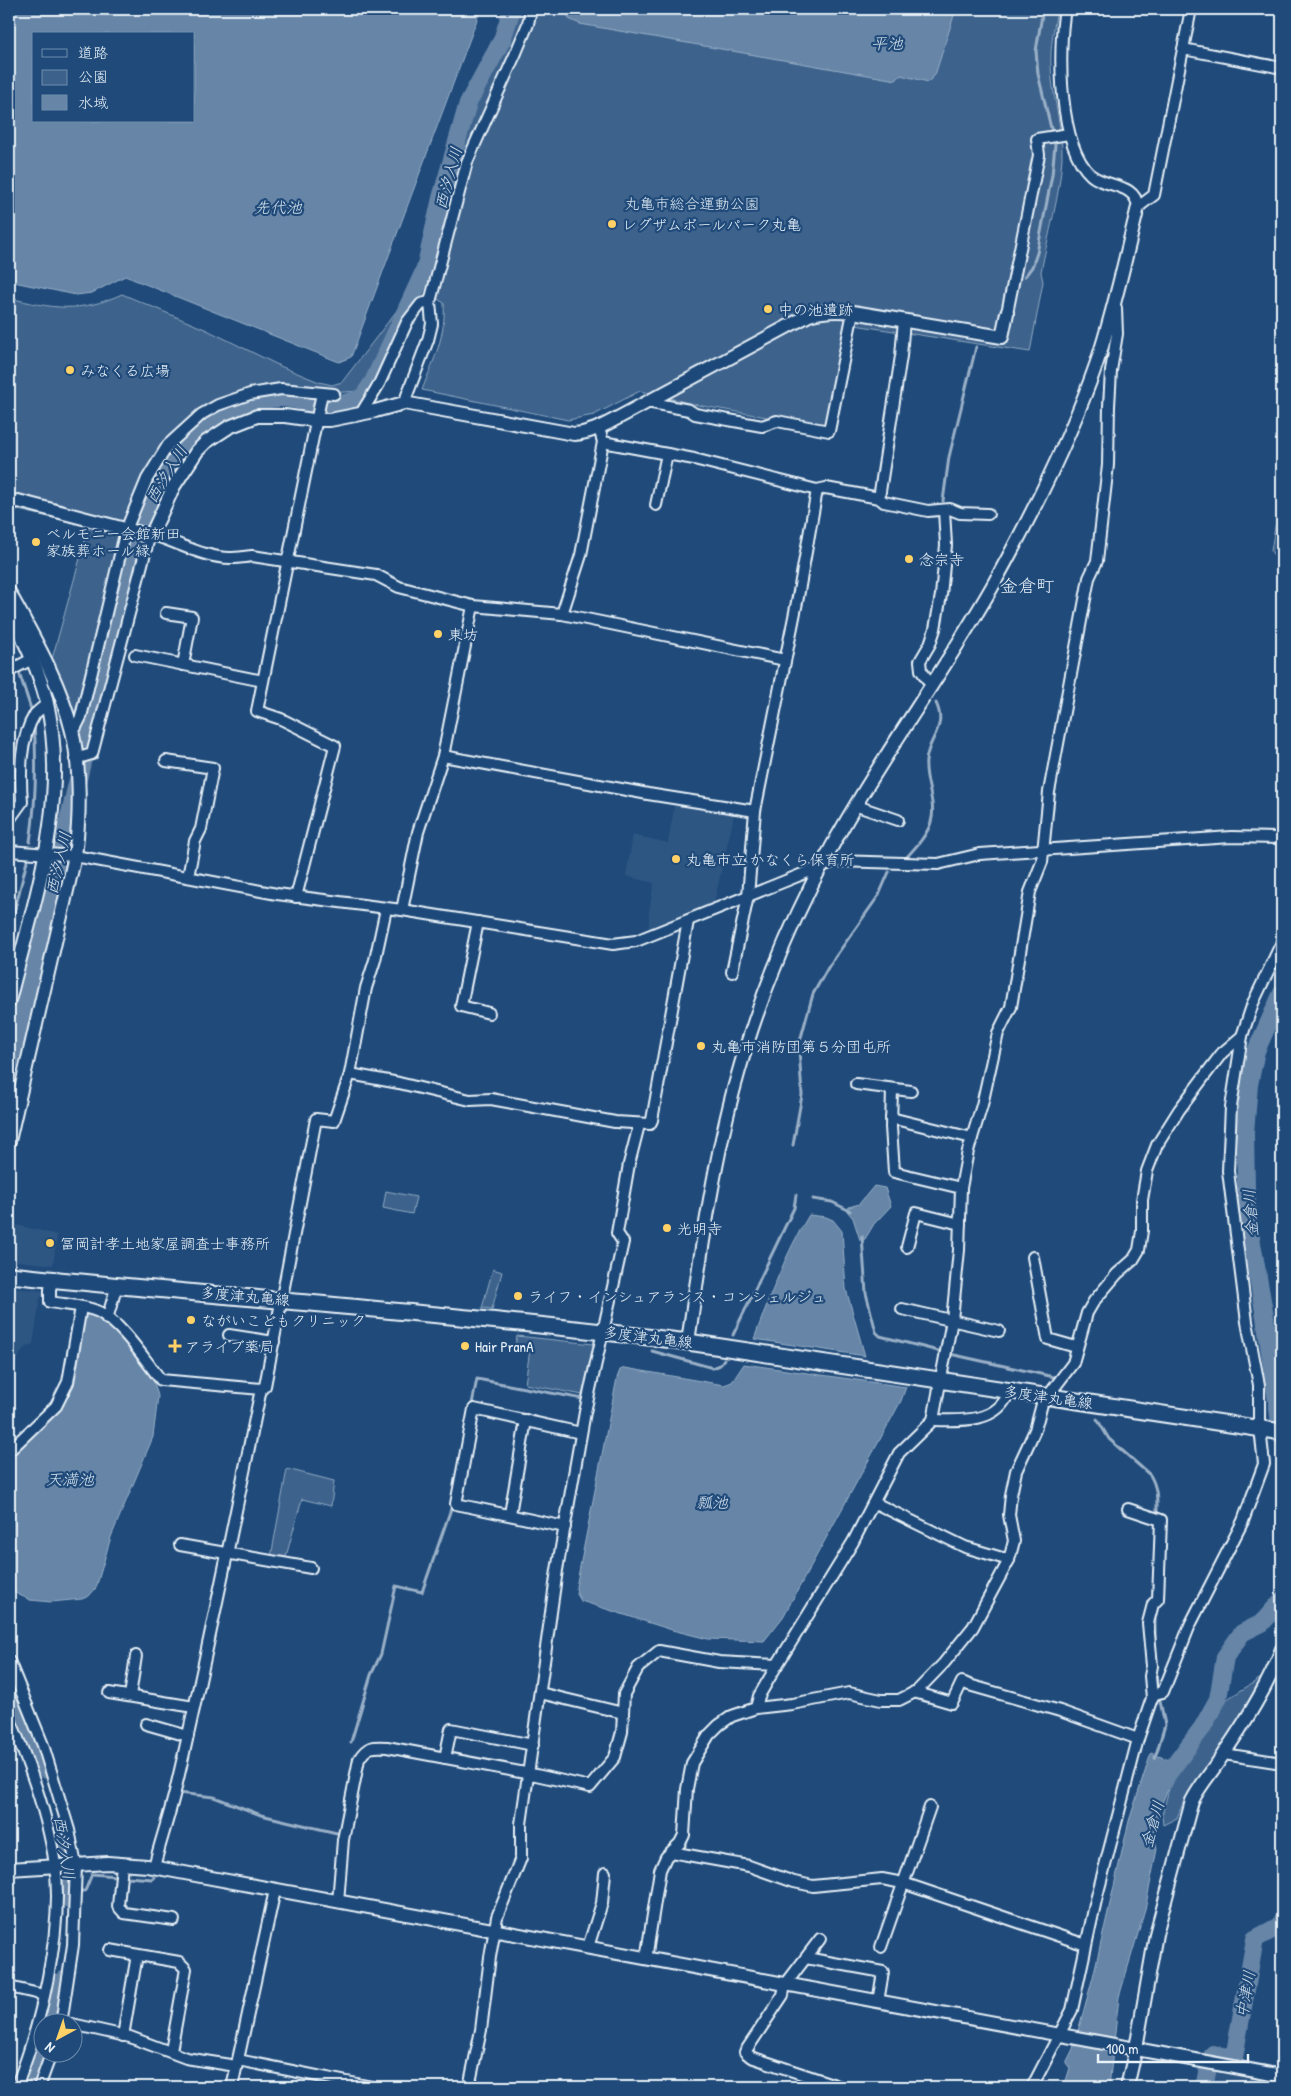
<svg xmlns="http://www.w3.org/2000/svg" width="1291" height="2096" font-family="'Patrick Hand','Klee One',sans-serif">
<rect width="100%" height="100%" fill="#1f4a7a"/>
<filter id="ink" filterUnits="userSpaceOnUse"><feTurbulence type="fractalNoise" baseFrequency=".02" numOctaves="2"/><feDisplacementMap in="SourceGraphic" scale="10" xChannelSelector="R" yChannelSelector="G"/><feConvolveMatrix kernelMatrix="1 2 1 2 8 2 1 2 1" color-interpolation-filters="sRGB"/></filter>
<g filter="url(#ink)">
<g fill="#2e5683">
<path d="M 675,802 L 735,811 L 713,907 L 649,932 L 649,912 L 654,883 L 626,876 L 633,835 L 668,843 Z"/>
<path d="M 9,1223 L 57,1235 L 53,1265 L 10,1260 Z"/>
<path d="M 9,1288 L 46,1291 L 40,1299 L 33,1344 L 23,1349 L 9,1376 Z"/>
<path d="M 1214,2071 L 1282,2083 L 1282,2087 L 1211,2087 Z"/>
</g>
<g fill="#3c628c" stroke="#92aac2">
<path d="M 509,9 L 1057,9 C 1054,28 1050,47 1051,66 C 1052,97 1063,127 1062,158 C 1060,196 1048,235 1041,272 L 1043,282 L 1030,352 L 848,324 L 825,427 L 697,405 L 640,391 L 594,415 L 568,420 L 422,390 C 434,359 446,336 444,303 L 436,298 L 413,318 L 379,390 L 327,393 L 310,390 L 218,402 L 189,418 L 176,429 L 146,472 L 133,497 L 120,532 L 73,720 L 52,659 L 89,526 L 9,508 L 9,298 C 52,308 79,314 122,294 L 207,330 L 280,366 L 319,382 L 332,385 L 342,382 L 424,275 L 474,104 L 485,82 Z"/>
<path d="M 1282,506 L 1282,568 L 1271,551 L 1276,521 Z"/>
<path d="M 386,1191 L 416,1197 L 412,1214 L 383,1208 Z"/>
<path d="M 493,1269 L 502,1272 L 492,1309 L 482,1308 Z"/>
<path d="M 517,1336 L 593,1344 L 583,1395 L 525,1384 L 530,1349 L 515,1346 Z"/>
<path d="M 287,1469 L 334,1481 L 331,1506 L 302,1499 L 285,1560 L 271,1557 Z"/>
<path d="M 1261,1678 L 1225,1742 L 1185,1798 L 1177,1818 L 1163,1825 L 1162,1815 L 1172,1778 L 1224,1701 Z"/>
</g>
<g fill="#6685a7" stroke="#9ab0c7" fill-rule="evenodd">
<path d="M 9,9 L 481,9 L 351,357 L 339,362 L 125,276 L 92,293 L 76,295 L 9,281 ZM 34,34 L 194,34 L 194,121 L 34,121 Z"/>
<path d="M 565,9 L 956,9 L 935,75 L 928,82 L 901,75 L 896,80 L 580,24 L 569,19 Z"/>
<path d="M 874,1186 L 885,1188 L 891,1206 L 874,1224 L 865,1239 L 860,1240 L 853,1218 L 847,1211 L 849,1207 L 859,1204 Z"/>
<path d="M 809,1215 L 826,1217 L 833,1220 L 842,1231 L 846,1289 L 865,1356 L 754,1339 C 770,1296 785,1254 809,1215 Z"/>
<path d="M 87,1312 L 91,1312 L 111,1325 L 154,1382 L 158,1396 L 153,1437 L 111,1537 L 96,1588 L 89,1596 L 82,1599 L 51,1602 L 30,1600 L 9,1590 L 9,1452 C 27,1436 58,1415 69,1393 C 81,1370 80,1338 84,1313 Z"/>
<path d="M 744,1364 L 906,1387 L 901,1401 L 783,1617 L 764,1641 L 708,1639 L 672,1630 L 581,1601 L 577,1594 L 576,1587 L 617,1378 L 620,1370 L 625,1368 L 724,1385 L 732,1382 Z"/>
<path d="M 1151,1753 L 1179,1764 L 1158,1812 L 1158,1823 L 1154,1834 L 1157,1849 L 1145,1910 L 1119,1997 L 1109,2087 L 1064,2087 L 1070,2068 L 1066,2063 L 1073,2049 L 1093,1977 L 1129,1821 Z"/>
</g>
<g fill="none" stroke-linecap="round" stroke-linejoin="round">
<g stroke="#9ab0c7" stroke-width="3">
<path d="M 1025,276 L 1032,267 L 1037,253 L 1052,175 L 1055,145 L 1038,74 L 1036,51 L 1043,9"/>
<path d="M 943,501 L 949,457 L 976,347"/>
<path d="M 9,650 L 20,675 L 31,709"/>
<path d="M 30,842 C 36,802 37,764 34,723"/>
<path d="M 904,860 C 914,849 927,836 931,822 C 937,803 924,781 926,761 C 928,737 948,728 936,703"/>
<path d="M 9,933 L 28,857"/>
<path d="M 793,1145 L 802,1095 L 799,1049 L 800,1041 L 813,994 L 829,966 L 879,895 L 889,872"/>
<path d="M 813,1199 L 832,1202 L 850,1211"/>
<path d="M 862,1236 L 866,1293 L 876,1332 L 880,1336 L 950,1354 L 1054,1377"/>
<path d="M 733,1335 L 794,1208 L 796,1195"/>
<path d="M 652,1351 L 713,1368 L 720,1365 L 724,1359"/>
<path d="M 586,1385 L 595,1347"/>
<path d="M 471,1409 L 477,1379 L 583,1399 L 584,1396"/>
<path d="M 1097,1419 L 1109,1439 L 1150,1475 C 1158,1488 1157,1501 1157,1515"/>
<path d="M 1155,1614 L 1155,1650"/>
<path d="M 351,1742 L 371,1675 L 381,1654 L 396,1586 L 422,1592 L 453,1503"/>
<path d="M 1155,1758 L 1165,1725 L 1157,1686 L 1156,1667"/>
<path d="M 177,1795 L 178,1793 L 214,1797 L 261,1815 L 341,1834"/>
<path d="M 80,1891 L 85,1891 L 92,1874 L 152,1879 L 154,1877"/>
</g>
<g stroke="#6685a7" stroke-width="18">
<path d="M 1282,993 L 1256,1051 L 1249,1085 L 1245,1133 L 1246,1187 L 1249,1226 L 1265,1317 L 1282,1437"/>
<path d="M 9,1069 L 136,536 C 162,464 195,404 280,398 C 294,397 310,405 325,406 C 337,407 350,401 362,398 L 373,382 L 425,269 L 441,198 L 468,103 L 502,40 L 512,9"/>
<path d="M 9,1681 L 24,1711 L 47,1770"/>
<path d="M 1164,1782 L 1167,1775 L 1202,1728 L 1218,1699 L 1225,1657 L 1242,1633 L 1262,1623 L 1282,1600"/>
<path d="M 64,1831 L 68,1847 L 72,1902"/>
<path d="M 53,2024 L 64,1980"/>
<path d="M 1212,2057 L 1213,2054 L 1234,2058 L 1255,1939 L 1281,1925 L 1282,1921"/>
<path d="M 33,2087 L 45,2054"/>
<path d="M 1204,2087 L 1208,2068"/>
</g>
<defs>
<g id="minor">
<path d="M 1065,9 C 1058,49 1058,145 1091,175 C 1105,188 1135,182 1138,207 L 1154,195 L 1191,9"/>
<path d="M 1183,49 L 1282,68"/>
<path d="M 1007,313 L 1039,155 L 1037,139 L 1069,134"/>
<path d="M 647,402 L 689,410 L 695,414 L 762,426 L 777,421 L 829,431 L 853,312"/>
<path d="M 404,403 L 428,340 L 432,324 L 430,302 L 467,162 L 515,55 L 528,24 L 531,9"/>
<path d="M 360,415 L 379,384 L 407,322 L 421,304 L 430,302"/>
<path d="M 599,428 L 603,442 L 694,459 L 817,490 L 826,488 L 879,498 L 884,502 L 928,511 L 950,509 L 960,513 L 988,514"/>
<path d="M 879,498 L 901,356 L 904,320"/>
<path d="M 656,505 L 667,454"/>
<path d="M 166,613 L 192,617 L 183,665"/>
<path d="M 562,614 L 581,555 L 603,442"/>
<path d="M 135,655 L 263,681"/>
<path d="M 9,671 L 32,659"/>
<path d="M 931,685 L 921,670 L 920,661 L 930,644 L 935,629 L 941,595 L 946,545 L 944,510"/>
<path d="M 72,735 L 81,717 L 126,530 L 147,479 L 168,445 L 202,414 L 218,405 L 250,394 L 281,389 L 334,394"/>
<path d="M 443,756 L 648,794 L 755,811"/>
<path d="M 75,759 L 92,754 L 150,534 C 175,541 206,559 232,558 C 238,558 245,557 252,556 L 376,575 L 399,587 L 473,606 L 562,614 L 785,660"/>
<path d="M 166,761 L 213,768 L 201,829 L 195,841 L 188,877"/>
<path d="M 857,806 L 898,820"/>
<path d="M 9,820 L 22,802 C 20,774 19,740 35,714 C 38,711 43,707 47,704"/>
<path d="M 9,851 L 75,856 L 277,894 L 402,910 L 613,944 L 636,941 L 835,861 L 938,864 L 980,854 L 1231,837 L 1282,838"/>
<path d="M 296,897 L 335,746 L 281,719 L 257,711 L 322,393"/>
<path d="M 402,910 L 418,832 L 443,756 L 473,606"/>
<path d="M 478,922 L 461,1006 L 489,1013"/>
<path d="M 732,972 L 748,896 L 755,811 L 798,597 L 817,490"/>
<path d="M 350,1074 L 399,1083 L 470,1100 L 491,1099 L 615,1122 L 650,1124 L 652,1120 L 688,921"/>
<path d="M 856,1084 L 911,1091"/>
<path d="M 892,1089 L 891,1127 L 894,1172 L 961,1188"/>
<path d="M 891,1118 L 972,1138"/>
<path d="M 907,1247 L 916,1213 L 960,1224"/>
<path d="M 1033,1257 L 1048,1339 L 1076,1347"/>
<path d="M 53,1279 L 50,1289 L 50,1302 C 65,1305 85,1305 99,1312 C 123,1325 144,1359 161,1380 L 261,1389"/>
<path d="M 902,1309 L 999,1331"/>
<path d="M 107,1319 L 117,1285"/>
<path d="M 229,1335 L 274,1342"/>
<path d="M 933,1420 C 961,1421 999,1423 1009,1391"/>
<path d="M 9,1451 L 56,1406 L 68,1382 L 81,1307"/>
<path d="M 875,1503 L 965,1547 L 1009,1560"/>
<path d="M 1128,1509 L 1161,1520 L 1158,1599 L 1153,1604 L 1148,1623 L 1152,1666 L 1150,1676 L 1152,1698"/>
<path d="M 510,1514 L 526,1420"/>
<path d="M 565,1527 L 456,1504 L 474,1409 L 581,1433"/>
<path d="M 180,1545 L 311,1568"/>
<path d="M 9,1661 L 43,1745 L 69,1830 L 76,1865 L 73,1945 L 61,2024"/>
<path d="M 914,1692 L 952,1703 L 962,1682 L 969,1685 L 1060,1711 L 1138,1739"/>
<path d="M 109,1693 L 194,1707"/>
<path d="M 540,1693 L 623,1713"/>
<path d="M 130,1696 L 136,1656"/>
<path d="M 756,1708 L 759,1696 L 777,1665 L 853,1542 L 899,1453 L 933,1420 L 952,1320 L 959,1250 L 961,1188 L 968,1151 L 982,1105 L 998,1033 L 1011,1007 L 1030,892 L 1042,862 L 1049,792 L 1089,578 L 1097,561 L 1108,465 L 1109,406 L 1111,371 L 1117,334 L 1116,308"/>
<path d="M 9,1717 C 29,1763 48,1814 55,1865 C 64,1929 40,2028 16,2087"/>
<path d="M 146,1724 L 188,1736"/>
<path d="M 1224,1754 L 1282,1763"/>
<path d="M 445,1758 L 451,1729 L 533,1745"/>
<path d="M 671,1852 L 749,1866 L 794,1882 L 813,1886 L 882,1879 L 903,1883 L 1086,1945"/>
<path d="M 122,1864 L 118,1906 L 124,1913 L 174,1920"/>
<path d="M 154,1867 C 161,1839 171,1811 177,1783 C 208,1652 234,1520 261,1389 L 265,1386 L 316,1119 L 334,1121 L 350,1074 L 366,988 L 375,960 L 386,909"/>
<path d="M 338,1902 L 343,1840 L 359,1759 C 367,1746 373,1746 387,1747 L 536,1775 L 590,1787 L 615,1757 L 622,1732 L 624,1694 L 638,1668 L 659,1651 L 719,1662 L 777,1665"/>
<path d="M 820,1939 L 785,1985 L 783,1995 L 745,2052 L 751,2057 L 841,2087"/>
<path d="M 588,1947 L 602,1903 L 605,1873"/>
<path d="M 881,1947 L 930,1807"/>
<path d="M 110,1950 L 179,1962 L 186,1969 L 171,2051"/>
<path d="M 806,1958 L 883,1972 L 878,2002"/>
<path d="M 646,1959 L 660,1870 L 666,1857 L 680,1843 L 684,1835 L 687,1789 L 692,1763 L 709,1735 L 719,1725 L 732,1716 L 756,1708 L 792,1704 L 849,1693 L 881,1700 L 899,1700 L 917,1691 L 944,1663 L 973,1627 L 1009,1560 L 1014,1541 L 1009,1515 L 1011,1495 L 1016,1471 L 1035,1430 L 1042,1404 L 1073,1363 L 1087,1313 L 1094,1301 L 1117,1274 L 1133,1260 L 1139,1250 L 1142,1231 L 1142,1200 L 1147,1171 L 1157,1145 L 1179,1110 L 1206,1074 L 1222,1053 L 1242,1036 L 1253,1003 L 1282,942"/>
<path d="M 9,1987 L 44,1995"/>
<path d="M 72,2024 L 130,2037 L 186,2058 L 236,2066"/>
<path d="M 123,2036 L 137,1955"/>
<path d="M 238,2060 L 372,2087"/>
<path d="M 39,2087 L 51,2054"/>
<path d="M 232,2087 L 275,1890"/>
<path d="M 469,2087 L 481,2030 L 490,1957 L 497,1917 L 521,1858 L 521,1824 L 557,1570 L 585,1412 L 623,1242 L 617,1233 L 629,1164 L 639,1125"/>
<path d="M 1032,2087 L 1072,2010 L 1096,1900 L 1138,1739 L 1152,1698 L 1155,1694 L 1163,1692 L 1190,1625 L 1243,1521 L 1264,1464 L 1259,1420 L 1259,1385 L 1247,1322 L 1228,1171 L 1231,1107 L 1242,1036"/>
</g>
<g id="tertiary">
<path d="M 9,503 L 18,501 L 148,535 L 153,531 L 174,486 L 197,451 L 206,442 L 229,427 L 257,416 L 285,416 L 313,420 L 330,420 L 375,411 L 404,403 L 574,434 C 589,433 601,427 614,420 L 809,315 C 824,310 837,310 853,312 L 1002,337 L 1007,313"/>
<path d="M 9,592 C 33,636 60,682 72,731 C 81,769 80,817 75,856 L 9,1141"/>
<path d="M 9,612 C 24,639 38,668 46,699 C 71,799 33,904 9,1001"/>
<path d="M 688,1342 C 700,1258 712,1173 733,1092 C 752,1020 779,950 812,884 C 864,780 935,687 992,587 C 1032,515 1070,440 1097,362 C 1114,311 1125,259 1138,207"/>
<path d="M 9,1869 L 108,1863 L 147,1866 L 1282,2076"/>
<path d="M 1127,2087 L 1136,2048 L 1156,1934 L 1192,1801 C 1201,1783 1214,1770 1224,1753 C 1246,1721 1268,1686 1282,1649"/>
</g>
<path id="secondary" d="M 9,1275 C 235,1298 462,1314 688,1342 L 1282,1432"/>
</defs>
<use href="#minor" stroke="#e8f1f8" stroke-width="14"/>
<use href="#tertiary" stroke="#e8f1f8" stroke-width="16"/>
<use href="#secondary" stroke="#e8f1f8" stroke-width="19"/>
<use href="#minor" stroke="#1f4a7a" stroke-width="10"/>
<use href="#tertiary" stroke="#1f4a7a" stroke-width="12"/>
<use href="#secondary" stroke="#1f4a7a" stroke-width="15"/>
</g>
</g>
<g fill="#ffd166" stroke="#1f4a7a" stroke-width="2">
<circle cx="612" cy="224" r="5"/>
<circle cx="768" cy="309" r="5"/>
<circle cx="70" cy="370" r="5"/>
<circle cx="36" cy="542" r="5"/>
<circle cx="909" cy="559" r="5"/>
<circle cx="438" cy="634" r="5"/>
<circle cx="676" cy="859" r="5"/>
<circle cx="701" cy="1046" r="5"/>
<circle cx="667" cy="1228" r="5"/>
<circle cx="50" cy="1243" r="5"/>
<circle cx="518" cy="1296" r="5"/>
<circle cx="191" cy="1320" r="5"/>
<path d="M172.5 1338.5h5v5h5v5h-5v5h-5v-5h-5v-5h5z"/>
<circle cx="465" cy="1346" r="5"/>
</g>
<g text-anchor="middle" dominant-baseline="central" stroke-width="4.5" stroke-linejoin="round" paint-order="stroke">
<g font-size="15" fill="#d7e3ed" stroke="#1f4a7a">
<text x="692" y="203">丸亀市総合運動公園</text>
</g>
<g font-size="15" fill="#e8f1f8" stroke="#1f4a7a" text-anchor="start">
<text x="622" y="224">レグザムボールパーク丸亀</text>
<text x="778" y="309">中の池遺跡</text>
<text x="80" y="370">みなくる広場</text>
<text x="46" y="533">ベルモニー会館新田<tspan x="46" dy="17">家族葬ホール縁</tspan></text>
<text x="919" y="559">念宗寺</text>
<text x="448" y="634">東坊</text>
<text x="686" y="859">丸亀市立 かなくら保育所</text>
<text x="711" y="1046">丸亀市消防団第５分団屯所</text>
<text x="677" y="1228">光明寺</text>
<text x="60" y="1243">冨岡計孝土地家屋調査士事務所</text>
<text x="528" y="1296">ライフ・インシュアランス・コンシェルジュ</text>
<text x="201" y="1320">ながいこどもクリニック</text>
<text x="185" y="1346">アライブ薬局</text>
<text x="475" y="1346">Hair PranA</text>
</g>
<g font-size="15" fill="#e8f1f8" stroke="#1f4a7a">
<text transform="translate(245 1296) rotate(5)">多度津丸亀線</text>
<text transform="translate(648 1337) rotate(7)">多度津丸亀線</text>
<text transform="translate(1048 1397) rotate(8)">多度津丸亀線</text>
</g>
<g font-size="16" font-style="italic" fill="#d4e1ec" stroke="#1f4a7a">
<text x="887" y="43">平池</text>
<text transform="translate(448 178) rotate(-75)">西汐入川</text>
<text x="278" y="207">先代池</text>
<text transform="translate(166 474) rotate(-59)">西汐入川</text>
<text transform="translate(58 863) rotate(-77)">西汐入川</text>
<text transform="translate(1250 1213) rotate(-94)">金倉川</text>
<text x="70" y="1479">天満池</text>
<text x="712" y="1502">瓢池</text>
<text transform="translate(1152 1824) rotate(-74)">金倉川</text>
<text transform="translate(65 1848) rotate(81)">西汐入川</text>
<text transform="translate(1245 1994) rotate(-80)">中津川</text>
</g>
<g font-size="18" fill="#e8f1f8" stroke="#1f4a7a">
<text x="1027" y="585">金倉町</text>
</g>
</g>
<rect width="1291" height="2096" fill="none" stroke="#1f4a7a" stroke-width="30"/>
<rect x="15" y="15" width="1261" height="2066" fill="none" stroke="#e8f1f8" stroke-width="2" filter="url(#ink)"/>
<rect x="32" y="32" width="162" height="90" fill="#1f4a7a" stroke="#6f8dac"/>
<rect x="42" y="49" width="25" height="8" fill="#1f4a7a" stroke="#6f8dac"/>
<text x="78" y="58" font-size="15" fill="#e8f1f8">道路</text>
<rect x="42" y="70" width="25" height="15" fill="#3c628c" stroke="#6f8dac"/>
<text x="78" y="82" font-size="15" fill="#e8f1f8">公園</text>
<rect x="42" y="95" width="25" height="15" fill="#6685a7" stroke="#6f8dac"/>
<text x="78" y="108" font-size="15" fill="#e8f1f8">水域</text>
<g transform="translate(58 2038) rotate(220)"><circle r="24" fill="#1f4a7a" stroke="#6f8dac"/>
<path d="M0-4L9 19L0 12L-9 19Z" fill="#ffd166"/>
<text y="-8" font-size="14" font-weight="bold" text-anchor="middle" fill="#e8f1f8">N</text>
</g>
<path d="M1098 2054v8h150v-8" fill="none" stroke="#e8f1f8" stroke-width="2.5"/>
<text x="1106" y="2054" font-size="15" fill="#e8f1f8" stroke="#1f4a7a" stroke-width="4" paint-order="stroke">100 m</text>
</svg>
